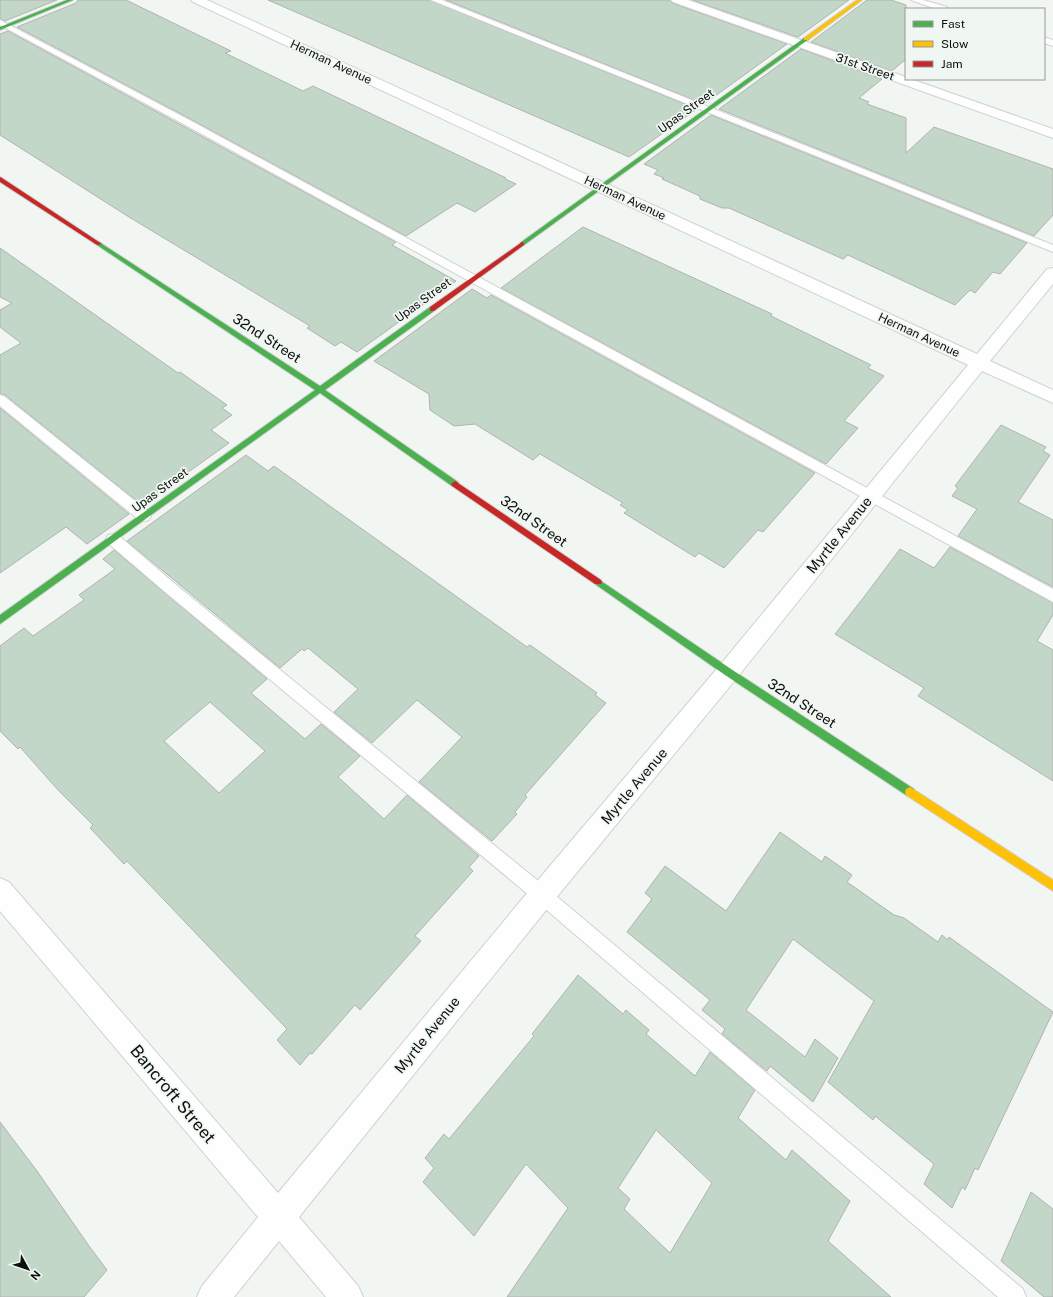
<svg xmlns="http://www.w3.org/2000/svg" width="1053" height="1297" font-family="'Public Sans',sans-serif">
<rect width="100%" height="100%" fill="#f1f6f3"/>
<g fill="#c3d7c9" stroke="#b0b3b0" fill-rule="evenodd">
<path d="M 0,0 L 57,0 L 5,21 L 0,19 Z"/>
<path d="M 78,0 L 126,0 L 231,51 L 225,53 L 303,91 L 313,86 L 506,178 L 505,179 L 516,184 L 475,212 L 457,203 L 406,236 L 196,122 L 17,27 L 76,3 Z"/>
<path d="M 268,0 L 430,0 L 697,109 L 629,157 Z"/>
<path d="M 446,0 L 670,0 L 672,3 L 787,44 L 704,104 Z"/>
<path d="M 692,0 L 849,0 L 798,37 Z"/>
<path d="M 867,0 L 891,0 L 906,5 L 906,59 L 892,71 L 811,42 Z"/>
<path d="M 8,31 L 396,242 L 392,245 L 456,281 L 357,352 L 341,342 L 335,346 L 307,328 L 310,326 L 129,217 L 0,135 L 0,34 Z"/>
<path d="M 801,49 L 882,79 L 859,98 L 869,102 L 867,104 L 906,118 L 906,153 L 934,127 L 1053,169 L 1053,215 L 1034,236 L 719,109 Z"/>
<path d="M 711,115 L 1027,243 L 1000,274 L 993,272 L 975,293 L 970,290 L 955,305 L 848,255 L 843,259 L 729,208 L 722,208 L 700,199 L 700,196 L 662,179 L 664,178 L 654,174 L 658,170 L 644,164 Z"/>
<path d="M 583,227 L 772,314 L 771,316 L 871,365 L 868,368 L 884,376 L 844,421 L 858,428 L 826,464 L 501,288 Z"/>
<path d="M 0,248 L 178,373 L 180,372 L 227,405 L 222,408 L 232,415 L 211,430 L 229,443 L 142,505 L 5,395 L 0,394 L 0,355 L 21,343 L 0,327 L 0,310 L 12,303 L 0,297 Z"/>
<path d="M 472,289 L 487,298 L 491,295 L 815,473 L 763,532 L 758,530 L 724,568 L 699,553 L 695,557 L 624,513 L 628,510 L 620,505 L 623,503 L 540,454 L 533,460 L 475,424 L 454,426 L 430,410 L 429,394 L 374,361 Z"/>
<path d="M 0,408 L 129,514 L 87,544 L 66,527 L 0,573 Z"/>
<path d="M 1001,425 L 1046,447 L 1043,451 L 1050,455 L 1018,502 L 1053,520 L 1053,587 L 958,536 L 977,509 L 952,496 L 958,488 L 955,486 Z"/>
<path d="M 246,455 L 268,471 L 274,466 L 527,647 L 530,645 L 597,693 L 595,695 L 606,703 L 525,795 L 527,797 L 515,812 L 517,814 L 492,841 L 419,782 L 462,737 L 417,700 L 372,743 L 334,712 L 358,689 L 308,648 L 304,651 L 302,649 L 280,668 L 127,541 Z"/>
<path d="M 950,547 L 1053,603 L 1053,615 L 1037,641 L 1053,650 L 1053,781 L 918,696 L 924,688 L 835,634 L 864,597 L 900,549 L 934,568 Z"/>
<path d="M 114,550 L 267,679 L 251,693 L 305,739 L 321,724 L 360,756 L 338,777 L 384,819 L 407,795 L 479,856 L 469,867 L 473,871 L 415,936 L 421,941 L 360,1010 L 355,1005 L 312,1054 L 310,1053 L 300,1065 L 277,1040 L 287,1029 L 127,861 L 124,864 L 90,828 L 93,825 L 58,790 L 20,747 L 18,749 L 0,731 L 0,646 L 24,628 L 33,636 L 84,600 L 79,595 L 115,569 L 103,559 ZM 210,702 L 265,751 L 219,793 L 164,741 Z"/>
<path d="M 780,832 L 822,862 L 825,856 L 852,875 L 847,882 L 894,915 L 904,918 L 938,942 L 942,935 L 948,940 L 949,937 L 1053,1012 L 978,1170 L 975,1168 L 965,1190 L 962,1187 L 952,1208 L 924,1184 L 934,1164 L 875,1116 L 873,1120 L 828,1082 L 874,1001 L 793,939 L 746,1010 L 805,1057 L 815,1039 L 838,1058 L 813,1102 L 770,1066 L 767,1071 L 722,1034 L 725,1029 L 702,1010 L 710,1000 L 627,932 L 652,899 L 645,893 L 665,866 L 726,911 Z"/>
<path d="M 578,975 L 623,1014 L 626,1010 L 649,1030 L 646,1034 L 695,1076 L 710,1052 L 755,1090 L 738,1118 L 786,1160 L 792,1150 L 850,1201 L 828,1241 L 891,1297 L 507,1297 L 568,1208 L 526,1164 L 474,1236 L 423,1182 L 434,1168 L 425,1158 L 444,1134 L 449,1139 L 534,1036 L 532,1034 ZM 656,1130 L 712,1183 L 670,1253 L 624,1209 L 630,1199 L 618,1188 Z"/>
<path d="M 0,1122 L 37,1171 L 89,1246 L 107,1270 L 84,1297 L 0,1297 Z"/>
<path d="M 1031,1192 L 1053,1209 L 1053,1297 L 1044,1297 L 1001,1261 Z"/>
</g>
<g fill="none" stroke-linecap="round" stroke-linejoin="round">
<defs>
<g id="lane">
<path d="M 431,0 L 442,0 L 1053,245 L 1053,252 Z"/>
<path d="M 911,0 L 923,0 L 947,7 L 948,9 L 936,9 Z"/>
<path d="M 0,20 L 195,123 L 1053,589 L 1053,602 L 189,127 L 0,25 Z"/>
<path d="M 1044,37 L 1053,40 L 1053,46 L 1044,43 Z"/>
<path d="M 0,395 L 4,396 L 149,512 L 151,516 L 149,520 L 144,521 L 139,520 L 0,406 Z"/>
<path d="M 113,534 L 118,535 L 175,584 L 548,889 L 1023,1289 L 1026,1297 L 998,1297 L 536,901 L 165,592 L 108,543 L 106,539 L 108,535 Z"/>
</g>
<g id="street">
<path d="M 191,0 L 207,0 L 977,354 L 1047,269 L 1053,268 L 1053,284 L 990,361 L 1053,390 L 1053,403 L 982,371 L 736,679 L 551,904 L 299,1217 L 358,1286 L 363,1297 L 326,1297 L 279,1241 L 234,1297 L 197,1297 L 202,1286 L 258,1217 L 0,911 L 0,878 L 9,882 L 278,1193 L 533,886 L 720,665 L 968,365 L 193,2 Z"/>
<path d="M 671,0 L 688,0 L 906,77 L 906,79 L 911,79 L 1053,129 L 1053,138 L 673,2 Z"/>
</g>
<g id="fast">
<path d="M 67,0 L 73,0 L 0,30 L 0,27 Z"/>
<path d="M 804,38 L 809,39 L 524,245 L 520,245 L 520,243 Z"/>
<path d="M 99,242 L 320,386 L 430,307 L 434,307 L 434,311 L 325,390 L 458,482 L 459,484 L 458,486 L 452,486 L 320,393 L 0,624 L 0,615 L 315,390 L 97,245 L 97,243 Z"/>
<path d="M 598,579 L 731,669 L 914,789 L 915,792 L 914,795 L 910,797 L 906,795 L 725,675 L 595,584 L 594,582 L 595,580 Z"/>
</g>
<g id="slow">
<path d="M 857,0 L 862,0 L 808,40 L 804,40 L 804,38 Z"/>
<path d="M 910,787 L 1053,880 L 1053,891 L 906,795 L 905,792 L 906,789 Z"/>
</g>
<g id="jam">
<path d="M 0,177 L 2,178 L 102,244 L 97,245 L 0,182 Z"/>
<path d="M 522,242 L 524,243 L 524,245 L 434,311 L 430,311 L 430,307 Z"/>
<path d="M 455,481 L 601,580 L 602,582 L 601,584 L 595,584 L 452,486 L 451,484 Z"/>
</g>
</defs>
<use href="#lane" stroke="#cfd2d0" stroke-width="2"/>
<use href="#street" stroke="#cfd2d0" stroke-width="2"/>
<use href="#fast" stroke="#cfd2d0" stroke-width="2"/>
<use href="#slow" stroke="#cfd2d0" stroke-width="2"/>
<use href="#jam" stroke="#cfd2d0" stroke-width="2"/>
<use href="#lane" fill="#fdfefd" fill-rule="evenodd"/>
<use href="#street" fill="#fdfefd" fill-rule="evenodd"/>
<use href="#fast" fill="#4caf50" fill-rule="evenodd"/>
<use href="#slow" fill="#ffc107" fill-rule="evenodd"/>
<use href="#jam" fill="#c62828" fill-rule="evenodd"/>
</g>
<g text-anchor="middle" dominant-baseline="central" stroke-width="3.5" stroke-linejoin="round" paint-order="stroke">
<g font-size="12" fill="#0d0f0d" stroke="#f0f7f2">
<text transform="translate(331 62) rotate(25)">Herman Avenue</text>
<text transform="translate(865 67) rotate(19)">31st Street</text>
<text transform="translate(686 111) rotate(-36)">Upas Street</text>
<text transform="translate(625 198) rotate(25)">Herman Avenue</text>
<text transform="translate(423 300) rotate(-36)">Upas Street</text>
<text transform="translate(919 335) rotate(25)">Herman Avenue</text>
<text transform="translate(160 490) rotate(-36)">Upas Street</text>
</g>
<g font-size="14" fill="#0d0f0d" stroke="#f0f7f2">
<text transform="translate(267 338) rotate(33)">32nd Street</text>
<text transform="translate(534 521) rotate(35)">32nd Street</text>
<text transform="translate(839 535) rotate(-51)">Myrtle Avenue</text>
<text transform="translate(802 703) rotate(33)">32nd Street</text>
<text transform="translate(634 786) rotate(-50)">Myrtle Avenue</text>
<text transform="translate(427 1035) rotate(-51)">Myrtle Avenue</text>
</g>
<g font-size="17" fill="#0d0f0d" stroke="#f0f7f2">
<text transform="translate(173 1094) rotate(50)">Bancroft Street</text>
</g>
</g>
<rect x="905" y="8" width="140" height="72" fill="#f0f7f2" stroke="#959a96"/>
<rect x="913" y="21" width="20" height="6" fill="#4caf50" stroke="#959a96"/>
<text x="941" y="28" font-size="12" fill="#0d0f0d">Fast</text>
<rect x="913" y="41" width="20" height="6" fill="#ffc107" stroke="#959a96"/>
<text x="941" y="48" font-size="12" fill="#0d0f0d">Slow</text>
<rect x="913" y="61" width="20" height="6" fill="#c62828" stroke="#959a96"/>
<text x="941" y="68" font-size="12" fill="#0d0f0d">Jam</text>
<g transform="translate(28 1269) rotate(130)" stroke="#f0f7f2" stroke-width="3" paint-order="stroke">
<path d="M0-3L7 15L0 10L-7 15Z" fill="#0d0f0d"/>
<text y="-6" font-size="11" font-weight="bold" text-anchor="middle" fill="#0d0f0d">N</text>
</g>
</svg>
